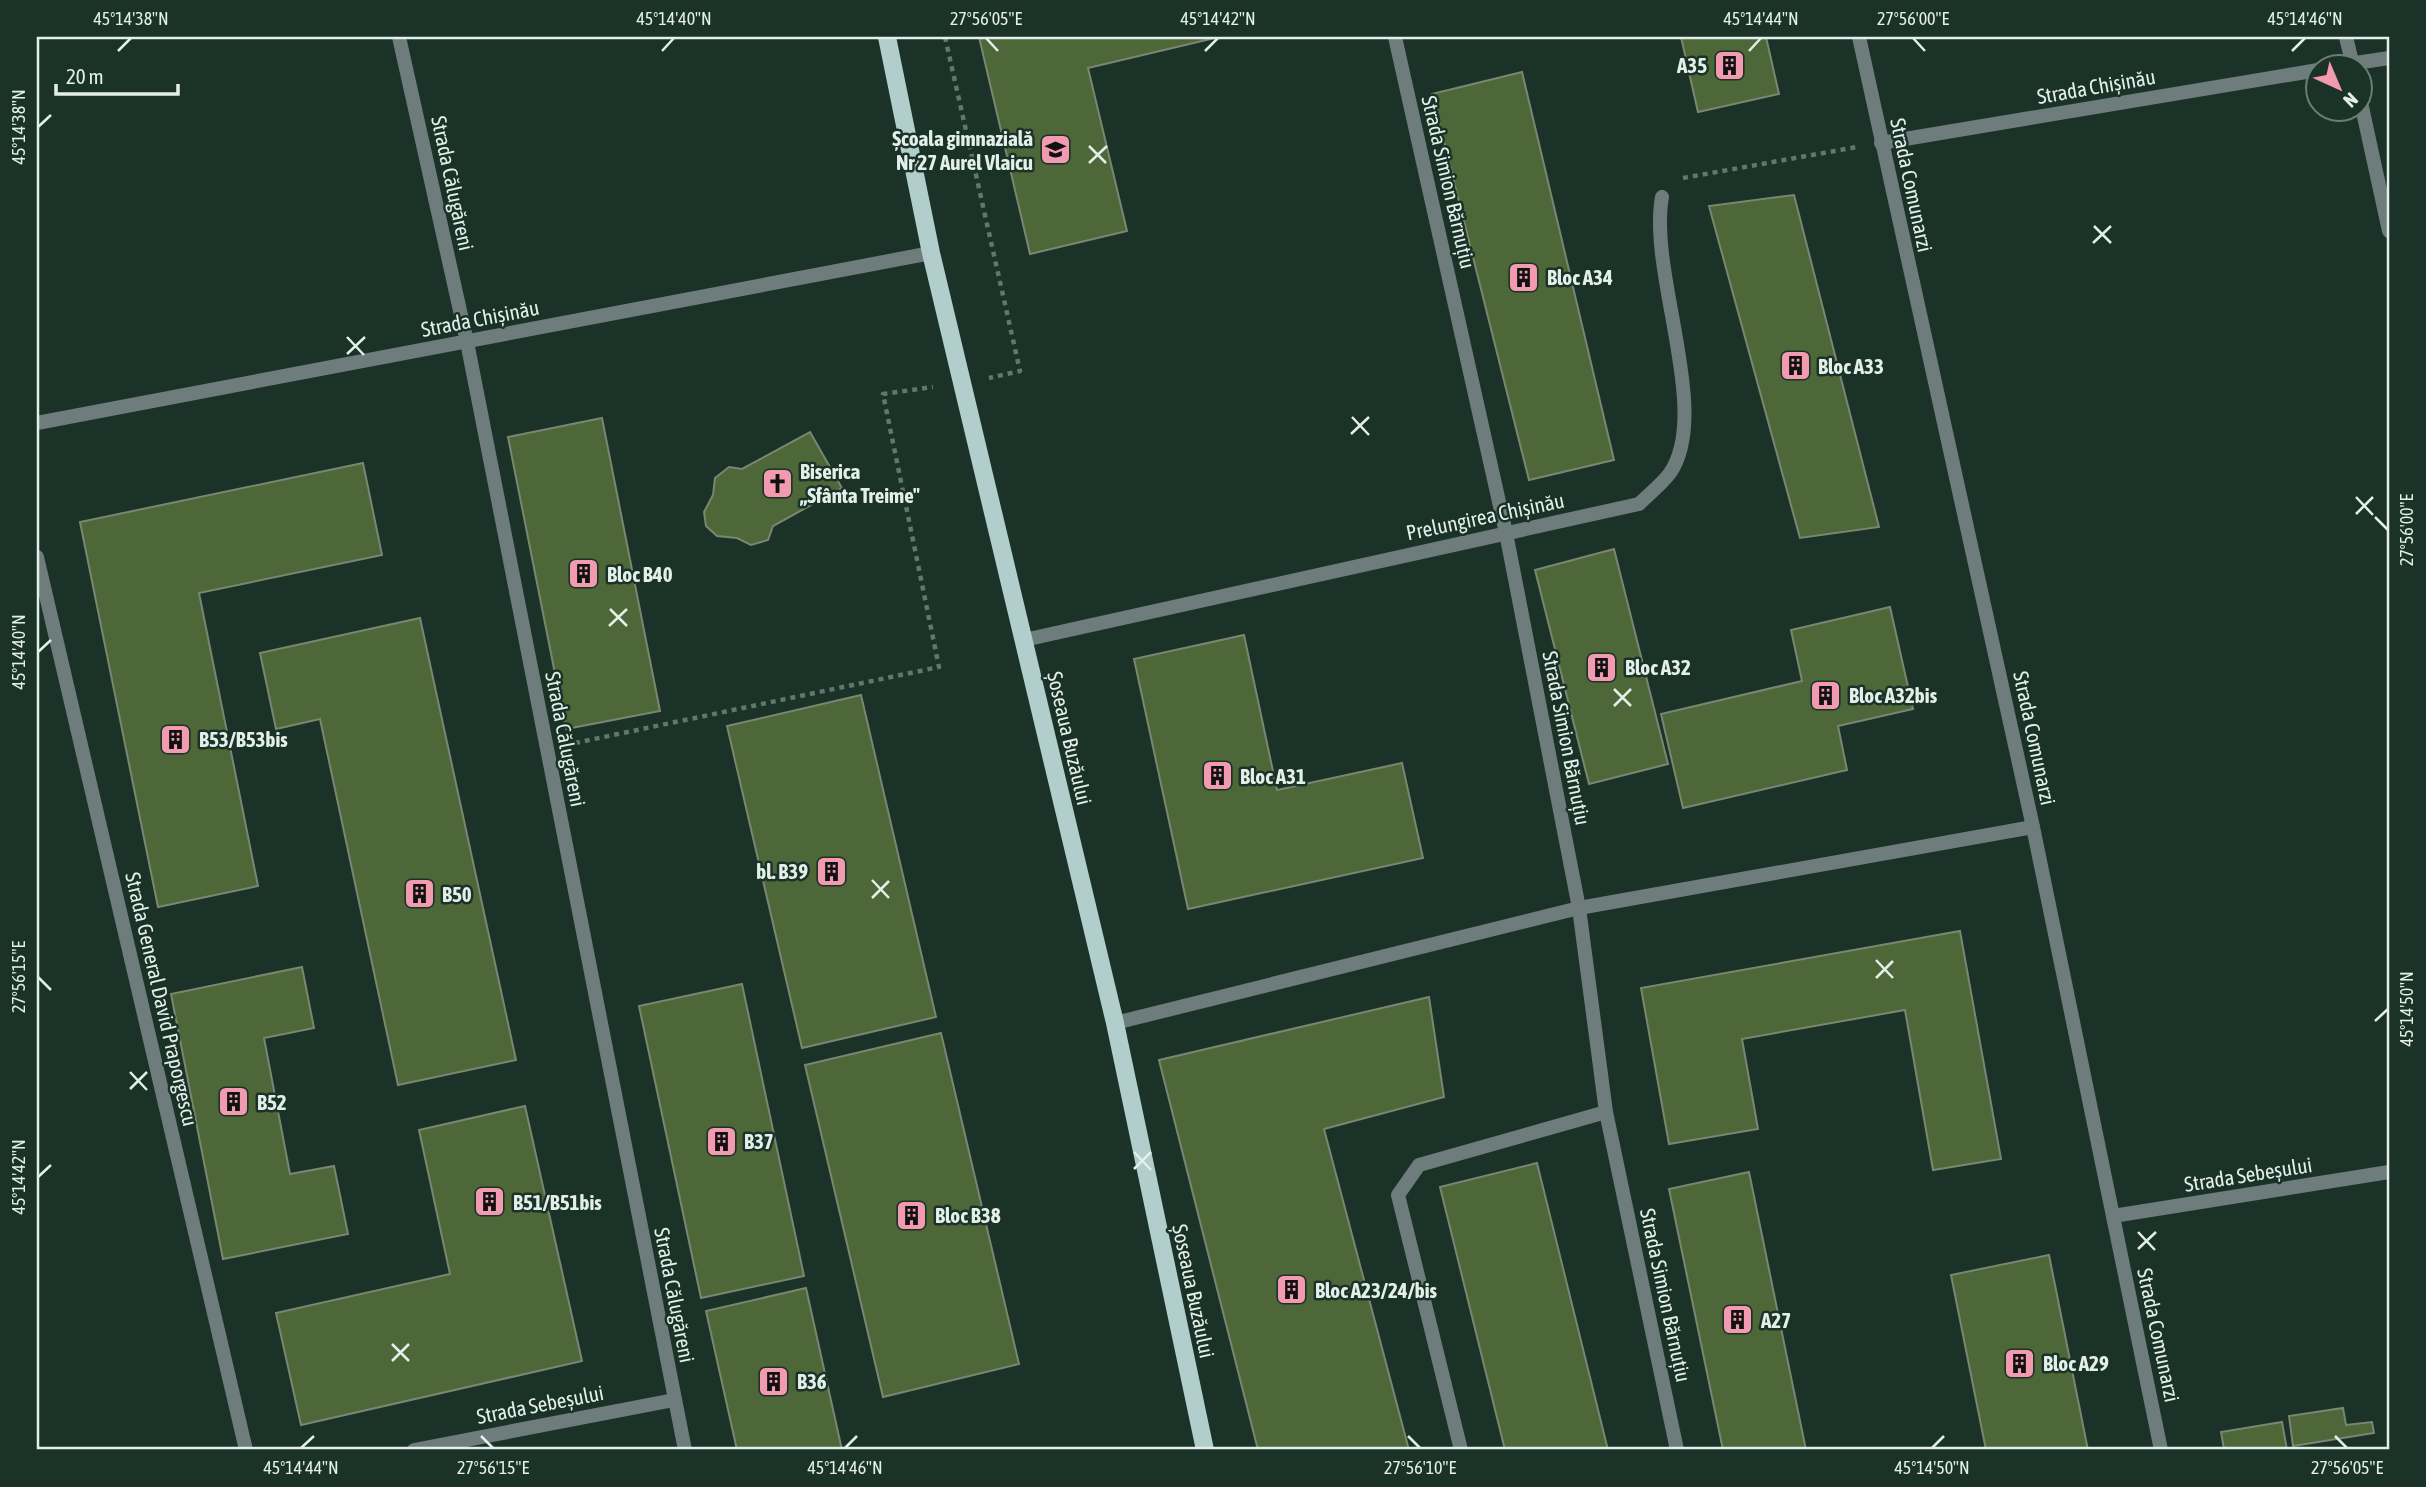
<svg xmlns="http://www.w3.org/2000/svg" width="2426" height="1487" font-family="'Asap Condensed',sans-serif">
<rect width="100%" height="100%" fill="#1b3228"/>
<g fill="#4e6739" stroke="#7a8671" stroke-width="2">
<path d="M 979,37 L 1219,37 L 1088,68 L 1127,231 L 1030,254 Z"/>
<path d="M 1681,37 L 1766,37 L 1779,94 L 1698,112 Z"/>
<path d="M 1522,72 L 1614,460 L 1529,480 L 1432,94 Z"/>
<path d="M 1794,195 L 1879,527 L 1800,538 L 1709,206 Z"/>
<path d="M 602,418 L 660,711 L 566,729 L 508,437 Z"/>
<path d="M 810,432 L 842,488 L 773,526 L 768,540 L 751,545 L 737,538 L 717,536 L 706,526 L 704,512 L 713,495 L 715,478 L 729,467 L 742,469 Z"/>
<path d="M 363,463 L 382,555 L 199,593 L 258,886 L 158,907 L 80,522 Z"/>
<path d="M 1614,549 L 1668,764 L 1589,784 L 1535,570 Z"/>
<path d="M 1890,607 L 1913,709 L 1838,726 L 1847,770 L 1683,808 L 1661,714 L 1802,681 L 1791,630 Z"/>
<path d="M 420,618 L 516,1060 L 398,1085 L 320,719 L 276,729 L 260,653 Z"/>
<path d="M 1244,635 L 1277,790 L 1402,763 L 1423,858 L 1188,909 L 1134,659 Z"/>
<path d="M 861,695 L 936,1017 L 802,1048 L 727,726 Z"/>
<path d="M 1960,931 L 2001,1159 L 1933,1170 L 1905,1010 L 1742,1039 L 1758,1129 L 1669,1144 L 1641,988 Z"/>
<path d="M 302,967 L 314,1028 L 264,1038 L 290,1174 L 334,1166 L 348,1234 L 223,1259 L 171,994 Z"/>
<path d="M 742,984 L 804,1276 L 701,1298 L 639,1006 Z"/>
<path d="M 1429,997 L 1444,1097 L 1324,1129 L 1409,1450 L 1258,1450 L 1159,1060 Z"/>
<path d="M 941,1033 L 1019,1364 L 883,1397 L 805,1065 Z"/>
<path d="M 525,1106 L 582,1361 L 301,1425 L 276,1313 L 450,1274 L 419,1130 Z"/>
<path d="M 1537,1163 L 1608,1450 L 1505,1450 L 1440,1187 Z"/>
<path d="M 1749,1172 L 1806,1450 L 1723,1450 L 1669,1189 Z"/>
<path d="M 2049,1255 L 2088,1450 L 1986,1450 L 1951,1275 Z"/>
<path d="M 806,1288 L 842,1450 L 737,1450 L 706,1311 Z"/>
<path d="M 2343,1408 L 2346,1425 L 2372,1422 L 2374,1433 L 2293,1446 L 2289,1416 Z"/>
<path d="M 2282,1422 L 2287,1450 L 2219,1450 L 2224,1449 L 2221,1432 Z"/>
</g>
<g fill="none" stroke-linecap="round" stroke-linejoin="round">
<g stroke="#63766e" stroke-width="4.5" stroke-dasharray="5 5" stroke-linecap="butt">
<path d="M 945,37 L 1020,371 L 989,378"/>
<path d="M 1683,178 L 1857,147"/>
<path d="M 575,743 L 939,667 L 883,394 L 933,387"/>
</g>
<path stroke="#6f7c7c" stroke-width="14" d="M 1461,1450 L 1398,1195 L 1419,1165 L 1606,1112"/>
<g stroke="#6f7c7c" stroke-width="14">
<path d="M 399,37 L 467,342 L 685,1450"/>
<path d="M 1395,37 L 1506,533 L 1579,908 L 1606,1112 L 1677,1450"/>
<path d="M 1859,37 L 2033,827 L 2161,1450"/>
<path d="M 2346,37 L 2353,66"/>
<path d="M 2336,66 L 2389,58"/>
<path d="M 2360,98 L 2389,231"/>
<path d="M 1881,143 L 2318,70"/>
<path d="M 37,423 L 931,253"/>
<path d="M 37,557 L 246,1450"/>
<path d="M 1024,640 L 1639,504 C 1649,494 1662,484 1670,473 C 1712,412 1648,273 1662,197"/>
<path d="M 1115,1023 L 1579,908 L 2033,827"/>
<path d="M 2113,1216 L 2389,1172"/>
<path d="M 414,1450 L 674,1400"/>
</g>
<path stroke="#b1cdcc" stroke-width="18" d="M 887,37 L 931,253 L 1115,1023 L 1205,1450"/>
</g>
<path fill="none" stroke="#e3f0e9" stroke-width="2.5" d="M 986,38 L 998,51M 1913,38 L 1925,51M 118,51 L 131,38M 662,51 L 674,38M 1205,51 L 1218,38M 1749,51 L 1761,38M 2292,51 L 2305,38M 38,127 L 51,115M 1089,146 L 1106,163M 1089,163 L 1107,146M 2094,226 L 2111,243M 2093,243 L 2111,226M 347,337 L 364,355M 347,354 L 365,337M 1352,417 L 1369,435M 1351,434 L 1369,417M 2356,497 L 2373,515M 2356,514 L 2373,497M 2375,517 L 2388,530M 610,609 L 627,626M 609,626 L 627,609M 38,652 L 51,640M 1614,689 L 1631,706M 1614,706 L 1631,689M 872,880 L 889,898M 872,898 L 889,881M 1876,960 L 1893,978M 38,977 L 51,990M 1876,978 L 1893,961M 2375,1021 L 2388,1009M 130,1072 L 147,1090M 130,1089 L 147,1072M 1134,1152 L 1151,1170M 1134,1169 L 1151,1152M 38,1177 L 51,1165M 2138,1232 L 2155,1250M 2138,1249 L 2156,1232M 392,1344 L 409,1361M 392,1361 L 409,1344M 481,1436 L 493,1448M 1408,1436 L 1420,1448M 2335,1436 L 2347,1448M 301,1448 L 314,1436M 845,1448 L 857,1436M 1932,1448 L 1944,1436"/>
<defs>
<symbol id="building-square" viewBox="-11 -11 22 22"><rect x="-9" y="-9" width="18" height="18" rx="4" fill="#f29aaf" stroke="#1b3228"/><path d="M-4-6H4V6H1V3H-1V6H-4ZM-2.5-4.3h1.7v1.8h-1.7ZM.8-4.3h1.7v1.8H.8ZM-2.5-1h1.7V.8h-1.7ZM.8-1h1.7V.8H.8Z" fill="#111"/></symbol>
<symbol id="school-square" viewBox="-11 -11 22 22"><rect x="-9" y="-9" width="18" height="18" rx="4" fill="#f29aaf" stroke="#1b3228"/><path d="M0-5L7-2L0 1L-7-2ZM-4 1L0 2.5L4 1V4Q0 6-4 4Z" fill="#111"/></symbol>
<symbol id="church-square" viewBox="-11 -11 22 22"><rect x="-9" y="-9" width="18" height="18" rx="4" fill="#f29aaf" stroke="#1b3228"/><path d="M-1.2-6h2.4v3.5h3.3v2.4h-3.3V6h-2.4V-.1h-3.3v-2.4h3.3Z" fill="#111"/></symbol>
</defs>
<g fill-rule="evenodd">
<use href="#building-square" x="1712" y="48" width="35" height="35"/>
<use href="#school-square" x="1038" y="132" width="35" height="35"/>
<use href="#building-square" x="1506" y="260" width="35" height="35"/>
<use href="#building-square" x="1778" y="348" width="35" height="35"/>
<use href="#church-square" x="760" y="466" width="35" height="35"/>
<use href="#building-square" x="566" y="556" width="35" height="35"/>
<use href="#building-square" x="1584" y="650" width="35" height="35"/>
<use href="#building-square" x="1808" y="678" width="35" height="35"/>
<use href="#building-square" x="158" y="722" width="35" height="35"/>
<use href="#building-square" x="1200" y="758" width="35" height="35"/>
<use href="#building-square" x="814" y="854" width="35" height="35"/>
<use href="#building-square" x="402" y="876" width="35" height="35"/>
<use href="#building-square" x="216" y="1084" width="35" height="35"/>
<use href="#building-square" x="704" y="1124" width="35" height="35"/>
<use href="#building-square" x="472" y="1184" width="35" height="35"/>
<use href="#building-square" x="894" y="1198" width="35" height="35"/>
<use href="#building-square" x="1274" y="1272" width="35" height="35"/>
<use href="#building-square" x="1720" y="1302" width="35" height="35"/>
<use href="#building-square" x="2002" y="1346" width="35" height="35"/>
<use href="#building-square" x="756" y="1364" width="35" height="35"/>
</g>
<g text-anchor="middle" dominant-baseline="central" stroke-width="5" stroke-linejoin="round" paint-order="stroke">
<g font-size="21" font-weight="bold" fill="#e3f0e9" stroke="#1b3228" text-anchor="start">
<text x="1707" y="65" text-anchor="end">A35</text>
<text x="1033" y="138" text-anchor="end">Școala gimnazială<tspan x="1033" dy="24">Nr 27 Aurel Vlaicu</tspan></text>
<text x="1547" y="277">Bloc A34</text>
<text x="1818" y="366">Bloc A33</text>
<text x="800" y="471">Biserica<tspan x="800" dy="24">„Sfânta Treime"</tspan></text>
<text x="607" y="574">Bloc B40</text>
<text x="1625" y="667">Bloc A32</text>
<text x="1849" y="695">Bloc A32bis</text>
<text x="199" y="739">B53/B53bis</text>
<text x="1240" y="776">Bloc A31</text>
<text x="808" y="871" text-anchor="end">bl. B39</text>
<text x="442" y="894">B50</text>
<text x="257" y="1102">B52</text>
<text x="744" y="1141">B37</text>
<text x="513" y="1202">B51/B51bis</text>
<text x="935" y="1215">Bloc B38</text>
<text x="1315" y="1290">Bloc A23/24/bis</text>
<text x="1761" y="1320">A27</text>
<text x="2043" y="1363">Bloc A29</text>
<text x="797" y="1381">B36</text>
</g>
<g font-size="21" fill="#e3f0e9" stroke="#1b3228">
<text transform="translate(2096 86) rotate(-10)">Strada Chișinău</text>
<text transform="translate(1449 182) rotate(77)">Strada Simion Bărnuțiu</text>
<text transform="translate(453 183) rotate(78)">Strada Călugăreni</text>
<text transform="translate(1912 185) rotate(78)">Strada Comunarzi</text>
<text transform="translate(480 318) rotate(-11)">Strada Chișinău</text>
<text transform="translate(1485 516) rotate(-12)">Prelungirea Chișinău</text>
<text transform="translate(1070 738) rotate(77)">Șoseaua Buzăului</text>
<text transform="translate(1567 738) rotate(79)">Strada Simion Bărnuțiu</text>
<text transform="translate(2035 738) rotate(78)">Strada Comunarzi</text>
<text transform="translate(566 739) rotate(79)">Strada Călugăreni</text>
<text transform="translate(162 999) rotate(77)">Strada General David Praporgescu</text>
<text transform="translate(2248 1174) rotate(-9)">Strada Sebeșului</text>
<text transform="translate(1194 1291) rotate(78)">Șoseaua Buzăului</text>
<text transform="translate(675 1295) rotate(79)">Strada Călugăreni</text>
<text transform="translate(1666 1295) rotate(78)">Strada Simion Bărnuțiu</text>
<text transform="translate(2159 1335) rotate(78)">Strada Comunarzi</text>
<text transform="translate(540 1404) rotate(-11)">Strada Sebeșului</text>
</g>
</g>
<rect width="2426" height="1487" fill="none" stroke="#1b3228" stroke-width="77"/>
<g transform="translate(2339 88) rotate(136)"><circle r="33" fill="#1b3228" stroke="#6b7e75" stroke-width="2"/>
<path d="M0-5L12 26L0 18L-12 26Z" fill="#f29aaf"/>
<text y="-10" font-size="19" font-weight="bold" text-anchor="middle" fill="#e3f0e9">N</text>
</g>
<path d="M56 84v10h122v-10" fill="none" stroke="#e3f0e9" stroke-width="3.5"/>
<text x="66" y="84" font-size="21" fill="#e3f0e9" stroke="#1b3228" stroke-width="5" paint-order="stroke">20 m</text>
<rect x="38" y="38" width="2350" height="1410" fill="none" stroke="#e3f0e9" stroke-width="2.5"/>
<g font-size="18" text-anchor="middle" fill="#e3f0e9">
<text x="131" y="25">45°14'38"N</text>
<text x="674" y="25">45°14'40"N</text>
<text x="986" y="25">27°56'05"E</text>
<text x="1218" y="25">45°14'42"N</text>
<text x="1761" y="25">45°14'44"N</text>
<text x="1913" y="25">27°56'00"E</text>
<text x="2305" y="25">45°14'46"N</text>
<text transform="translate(19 127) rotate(-90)" y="6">45°14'38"N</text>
<text transform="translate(2407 530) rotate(-90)" y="6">27°56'00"E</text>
<text transform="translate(19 652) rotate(-90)" y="6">45°14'40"N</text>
<text transform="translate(19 977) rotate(-90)" y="6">27°56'15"E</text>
<text transform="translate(2407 1009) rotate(-90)" y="6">45°14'50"N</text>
<text transform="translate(19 1177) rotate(-90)" y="6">45°14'42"N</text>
<text x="301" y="1474">45°14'44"N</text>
<text x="493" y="1474">27°56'15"E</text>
<text x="845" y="1474">45°14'46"N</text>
<text x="1420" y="1474">27°56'10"E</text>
<text x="1932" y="1474">45°14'50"N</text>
<text x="2347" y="1474">27°56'05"E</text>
</g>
</svg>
